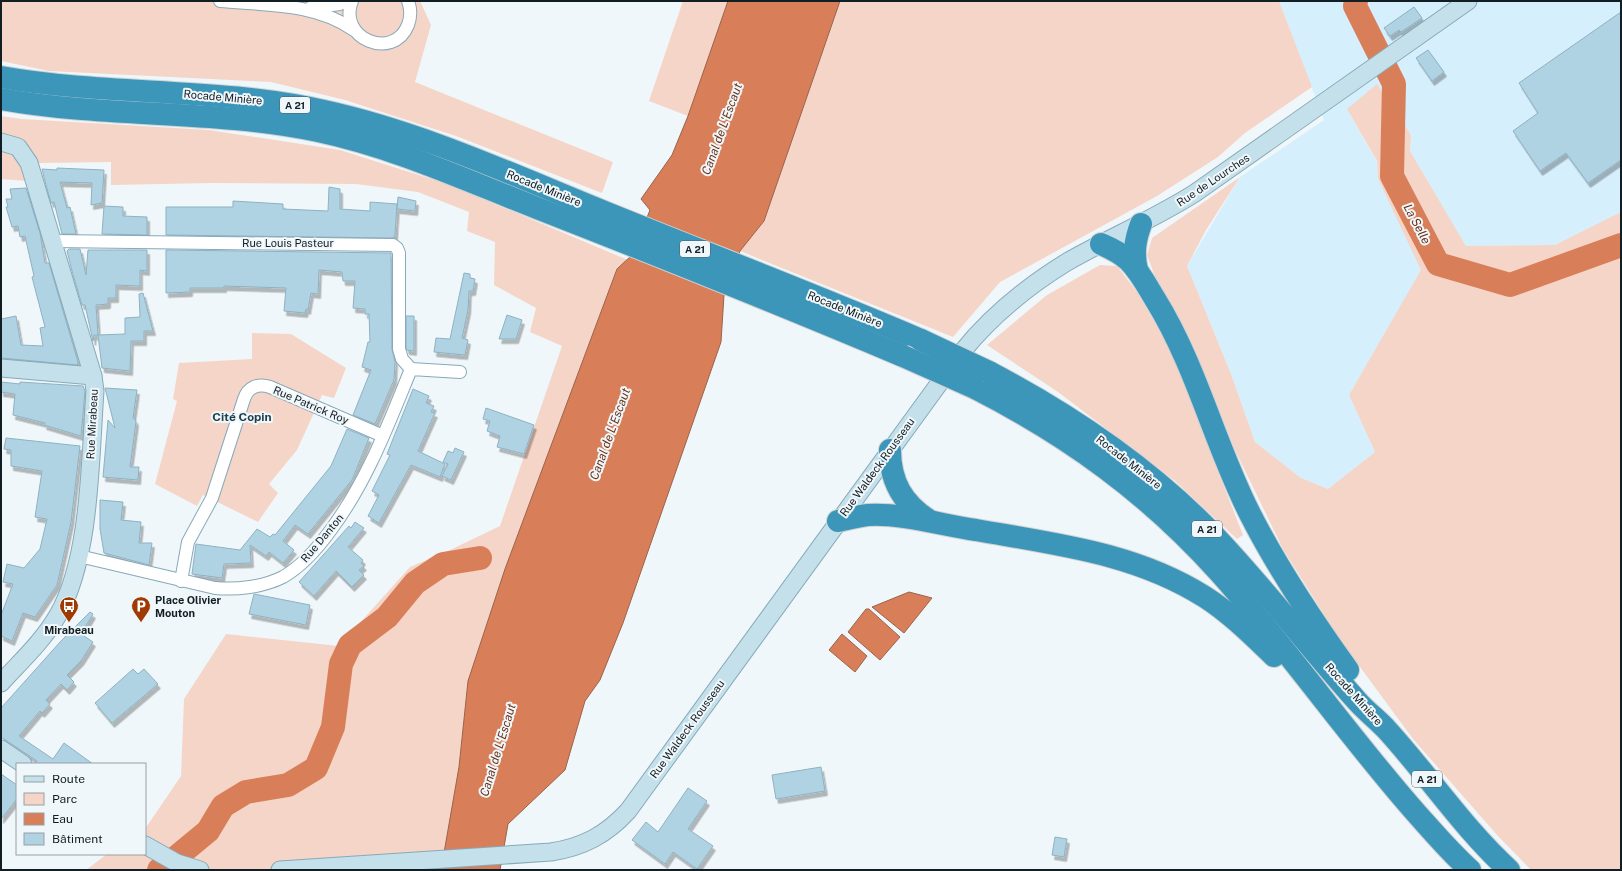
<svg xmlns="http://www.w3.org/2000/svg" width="1622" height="871" font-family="'Public Sans',sans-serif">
<defs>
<filter id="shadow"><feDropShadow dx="2.5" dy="4.5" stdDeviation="0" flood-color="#0004"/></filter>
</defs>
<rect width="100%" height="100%" fill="#f0f7fa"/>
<path fill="#d5effc" d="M 1279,1 L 1621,1 L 1621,212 L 1555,245 L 1466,246 L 1410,151 L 1411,135 L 1347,109 L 1377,162 L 1378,179 L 1422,270 L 1349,395 L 1375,452 L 1328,489 L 1301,478 L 1255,442 L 1231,374 L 1187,266 L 1240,177 L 1324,120 Z"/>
<g fill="#f5d5c8">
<path d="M 1,1 L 420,1 L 431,25 L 415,82 L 613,162 L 602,193 L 456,136 L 345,100 L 271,82 L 49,71 L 1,61 Z"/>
<path d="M 683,1 L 728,1 L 688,116 L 649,101 Z"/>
<path d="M 840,1 L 1279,1 L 1312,87 L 1245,133 L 1218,157 L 1157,196 L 1000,282 L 953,337 L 740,251 L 764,221 Z"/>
<path d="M 1377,84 L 1411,135 L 1410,151 L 1466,246 L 1555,245 L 1621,212 L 1621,870 L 1531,870 L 1497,835 L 1413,739 L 1338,637 L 1283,549 L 1235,450 L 1207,380 L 1162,295 L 1147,255 L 1152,238 L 1240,177 L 1206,230 L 1187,266 L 1231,374 L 1255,442 L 1301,478 L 1328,489 L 1375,452 L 1349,395 L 1421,270 L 1378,179 L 1377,161 L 1347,109 Z"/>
<path d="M 1,116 L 22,119 L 209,130 L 340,150 L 447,184 L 628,260 L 617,269 L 505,569 L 468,681 L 459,767 L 441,870 L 86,870 L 107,854 L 145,854 L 145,829 L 181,776 L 184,699 L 226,634 L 339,646 L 410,567 L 450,550 L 500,526 L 562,346 L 530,332 L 536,308 L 494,285 L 495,242 L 467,231 L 469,212 L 418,192 L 356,184 L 211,183 L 111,185 L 111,162 L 40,163 L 23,166 L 27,181 L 1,179 Z"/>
<path d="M 1100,265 L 1117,266 L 1137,292 L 1170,348 L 1243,535 L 1237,539 L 1175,481 L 1058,392 L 987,345 L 1047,295 Z"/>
<path d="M 252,333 L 291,334 L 346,368 L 334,398 L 322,395 L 297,450 L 269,484 L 278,493 L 258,522 L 203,495 L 197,506 L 155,484 L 177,401 L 173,399 L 179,363 L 252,359 Z"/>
</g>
<g fill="#d87f5a" stroke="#9c624a">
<path d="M 728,1 L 840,1 L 764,221 L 740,251 L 724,295 L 721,342 L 623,623 L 600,680 L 585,701 L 565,770 L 508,824 L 500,870 L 441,870 L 459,767 L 468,681 L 505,569 L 617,269 L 632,255 L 650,210 L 641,199 L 672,155 L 688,116 Z"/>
<path d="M 909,592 L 932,598 L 904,633 L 872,607 Z"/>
<path d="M 866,609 L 869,609 L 900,637 L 880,660 L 848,632 Z"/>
<path d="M 842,634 L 867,656 L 855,672 L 829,650 Z"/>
</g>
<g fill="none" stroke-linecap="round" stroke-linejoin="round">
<g stroke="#d87f5a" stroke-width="24">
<path d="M 1356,1 L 1355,6 L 1394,84 L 1392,176 L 1438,264 L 1510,285 L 1621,245"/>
<path d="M 159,870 L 162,869 L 208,831 L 223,806 L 246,792 L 288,785 L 316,768 L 333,727 L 341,664 L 350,645 L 387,617 L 415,583 L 443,564 L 480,558"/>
</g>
</g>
<g fill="#b0d3e4" stroke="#8eb1c1" filter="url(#shadow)">
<path d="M 1414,7 L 1422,18 L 1401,32 L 1399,30 L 1390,36 L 1384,28 Z"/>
<path d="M 1621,12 L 1621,160 L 1588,183 L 1566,153 L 1540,171 L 1513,131 L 1538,113 L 1519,83 Z"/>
<path d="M 1428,50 L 1444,72 L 1432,81 L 1416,58 Z"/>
<path d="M 57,168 L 104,170 L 102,203 L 91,205 L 92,183 L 60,182 L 67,208 L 70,207 L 76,234 L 62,234 L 54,202 L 51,203 L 46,185 L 42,169 L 57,170 Z"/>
<path d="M 329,187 L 340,189 L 340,209 L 370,211 L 370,202 L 397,204 L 395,235 L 393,238 L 166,235 L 166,207 L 233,207 L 233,201 L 283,204 L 283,209 L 328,211 Z"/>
<path d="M 26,188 L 40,233 L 45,263 L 49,263 L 78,362 L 77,365 L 1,358 L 1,319 L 16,316 L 21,345 L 43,346 L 40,328 L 45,327 L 32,277 L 34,276 L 25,236 L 20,237 L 18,226 L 12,227 L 6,207 L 8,207 L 6,199 L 12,199 L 10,189 Z"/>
<path d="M 398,197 L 416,201 L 415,211 L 397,209 Z"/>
<path d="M 104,206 L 123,207 L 123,216 L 147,217 L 147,235 L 102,234 Z"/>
<path d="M 69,249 L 80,249 L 86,275 L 88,250 L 147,250 L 147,271 L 140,270 L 140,286 L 116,285 L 116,298 L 108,298 L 108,304 L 96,305 L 98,335 L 125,334 L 125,318 L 140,317 L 139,294 L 143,293 L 153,331 L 144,331 L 144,341 L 131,341 L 130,371 L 102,368 L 98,335 L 94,335 L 93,341 L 85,305 L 82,305 L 72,271 L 67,251 Z"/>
<path d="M 166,250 L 391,253 L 392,349 L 395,362 L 394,380 L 375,424 L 353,415 L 371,370 L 362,367 L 368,342 L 370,342 L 369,314 L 365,314 L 365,309 L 353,308 L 355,281 L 343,281 L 342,272 L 319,270 L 318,294 L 311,293 L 308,310 L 306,309 L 305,313 L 284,311 L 286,288 L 224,286 L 224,288 L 190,288 L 190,292 L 166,293 Z"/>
<path d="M 464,273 L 470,274 L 470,278 L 475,279 L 473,291 L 469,291 L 468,310 L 462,338 L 468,340 L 465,355 L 434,352 L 436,338 L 450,339 Z"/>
<path d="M 507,315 L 522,320 L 516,339 L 499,339 Z"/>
<path d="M 406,316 L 414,316 L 414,351 L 407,350 L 406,348 Z"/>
<path d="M 1,382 L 20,384 L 20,382 L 83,386 L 85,391 L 81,436 L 44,425 L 45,423 L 13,415 L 15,394 L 1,392 Z"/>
<path d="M 105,388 L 137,390 L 133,418 L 135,419 L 136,422 L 130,467 L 139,467 L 138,480 L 103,477 L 108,420 L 115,428 Z"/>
<path d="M 413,389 L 429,396 L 426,403 L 434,406 L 431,412 L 435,413 L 418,451 L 445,464 L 440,477 L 411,465 L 379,523 L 368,516 L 379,495 L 372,491 L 390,455 L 387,454 Z"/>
<path d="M 486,408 L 534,425 L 524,454 L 497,447 L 500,436 L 487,431 L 490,421 L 483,419 Z"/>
<path d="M 347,429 L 369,438 L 352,480 L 308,534 L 295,525 L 283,541 L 294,550 L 283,563 L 269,552 L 266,556 L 250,545 L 251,563 L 224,564 L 222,578 L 192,574 L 196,544 L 240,550 L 257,529 L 270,537 L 273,534 L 275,535 L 331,466 Z"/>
<path d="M 6,438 L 80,446 L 71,522 L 57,585 L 35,617 L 23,613 L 12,641 L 1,636 L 1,615 L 13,584 L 3,582 L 7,564 L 24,568 L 40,549 L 47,519 L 35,517 L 42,471 L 11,466 L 11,450 L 4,449 Z"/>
<path d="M 455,448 L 464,452 L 451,480 L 442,476 L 448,464 L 443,462 L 448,451 L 453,453 Z"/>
<path d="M 100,500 L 123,502 L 121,520 L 141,522 L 139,543 L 152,543 L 149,565 L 104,553 L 100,529 Z"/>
<path d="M 355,522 L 364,528 L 348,547 L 363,560 L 361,563 L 364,566 L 359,570 L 364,575 L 352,587 L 336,571 L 314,596 L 299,582 L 349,526 L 351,528 Z"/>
<path d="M 254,594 L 310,605 L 306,625 L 249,614 Z"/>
<path d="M 90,612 L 93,614 L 81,634 L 93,642 L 81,661 L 67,675 L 74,682 L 67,690 L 61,684 L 46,700 L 50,704 L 42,713 L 40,711 L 19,736 L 53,759 L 64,743 L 93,764 L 35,764 L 37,761 L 1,737 L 1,708 L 61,641 Z"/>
<path d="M 133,669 L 138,674 L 144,669 L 158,684 L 112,723 L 95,703 Z"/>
<path d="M 821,767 L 825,791 L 776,799 L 772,775 Z"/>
<path d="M 1,774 L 17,785 L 17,799 L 1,819 Z"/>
<path d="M 688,788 L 707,801 L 688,829 L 713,846 L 697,869 L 673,852 L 665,864 L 632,840 L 646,822 L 658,832 Z"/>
<path d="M 1055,837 L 1067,839 L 1064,857 L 1052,855 Z"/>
</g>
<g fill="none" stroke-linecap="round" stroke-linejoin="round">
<defs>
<g id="street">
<path d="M 220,1 C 267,5 315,3 354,30"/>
<path d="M 352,1 C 337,38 393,62 408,25 C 411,17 411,9 408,1"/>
<path d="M 310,8 L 340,4 L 348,1"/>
<path d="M 53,241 L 393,245 L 397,248 L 399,253 L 399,349 L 402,359 L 411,369"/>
<path d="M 79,556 L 215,588 C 237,590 263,587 283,577 C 302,566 317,549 330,531 C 367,482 388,425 411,369 L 460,372"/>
<path d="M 181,581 L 188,542 L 212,498 L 244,399 C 248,387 258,383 270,387 L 383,436"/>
</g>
<g id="secondary">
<path d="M 1,142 L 18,147 L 29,163 L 93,376 L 95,391 C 90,458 91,557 58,615 C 43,641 21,661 1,683"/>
<path d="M 1,368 L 93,376"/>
<path d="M 1,749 L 23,764"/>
<path d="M 145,845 L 177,863 L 200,870"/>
<path d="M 280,870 L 551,852 C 583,847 606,835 628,811 L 962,352 C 991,316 1028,286 1067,262 C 1109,238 1154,219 1195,193 L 1468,1"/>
</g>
<g id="highway">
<path d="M 1,77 C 108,96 217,87 324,111 C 420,132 511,174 602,211 C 708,254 816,295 921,340"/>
<path d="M 1,99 C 106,118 213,109 318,131 C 394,147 465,180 537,208 C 660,256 782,305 903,356"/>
<path d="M 1101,244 C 1112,249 1121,253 1129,261 C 1140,272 1147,286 1155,299 C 1197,367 1214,443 1250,514 C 1278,569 1312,620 1348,670"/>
<path d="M 1137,270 C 1133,253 1135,240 1141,224"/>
<path d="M 989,372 C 1067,413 1142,463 1205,526 C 1260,582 1306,644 1358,702 C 1367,712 1378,720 1387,730 C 1429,776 1463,828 1509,870"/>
<path d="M 975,388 C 1069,436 1148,493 1219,572 C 1289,650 1348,736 1417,814 C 1434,833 1451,853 1470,870"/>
<path d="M 890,450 C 890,482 903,504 930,521"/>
<path d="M 838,521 C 848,519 858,516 868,515 C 902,513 942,525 976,530 C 1055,544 1136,553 1205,597 C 1230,613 1252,635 1274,656"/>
</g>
</defs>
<use href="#street" stroke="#87a9b9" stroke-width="14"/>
<use href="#secondary" stroke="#87a9b9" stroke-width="19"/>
<use href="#highway" stroke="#cfd2d3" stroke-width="24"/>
<use href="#street" stroke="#fff" stroke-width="12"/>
<use href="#secondary" stroke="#c4e0ea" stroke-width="17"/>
<use href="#highway" stroke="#3c96ba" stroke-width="22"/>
<defs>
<g id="highway-bridge">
<path d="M 921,340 L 989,372"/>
<path d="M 903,356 L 975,388"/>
</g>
</defs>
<use href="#highway-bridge" stroke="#cfd2d3" stroke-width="24" stroke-linecap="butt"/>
<use href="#highway-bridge" stroke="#3c96ba" stroke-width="22"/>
</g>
<defs>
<symbol id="bus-pin" viewBox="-11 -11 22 30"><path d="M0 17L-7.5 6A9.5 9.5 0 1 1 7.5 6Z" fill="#9f3b02" stroke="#f0f7fa"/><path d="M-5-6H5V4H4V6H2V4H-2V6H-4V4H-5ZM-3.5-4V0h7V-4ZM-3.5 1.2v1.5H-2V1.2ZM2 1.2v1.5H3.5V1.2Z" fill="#fff"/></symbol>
<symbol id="parking-pin" viewBox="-11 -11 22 30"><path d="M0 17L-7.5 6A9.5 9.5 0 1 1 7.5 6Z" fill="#9f3b02" stroke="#f0f7fa"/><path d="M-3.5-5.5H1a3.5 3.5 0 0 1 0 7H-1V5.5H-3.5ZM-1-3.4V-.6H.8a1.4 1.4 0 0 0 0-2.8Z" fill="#fff"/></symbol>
</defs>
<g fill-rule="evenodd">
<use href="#bus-pin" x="58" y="595" width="22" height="30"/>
<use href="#parking-pin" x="130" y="595" width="22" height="30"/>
</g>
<g text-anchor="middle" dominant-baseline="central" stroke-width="4" stroke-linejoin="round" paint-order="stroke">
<g fill="#f0f7fa" stroke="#545f64" stroke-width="1">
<rect x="280" y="97" width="30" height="16" rx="3"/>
<rect x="680" y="241" width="30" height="16" rx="3"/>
<rect x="1192" y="521" width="30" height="16" rx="3"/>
<rect x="1412" y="771" width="30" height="16" rx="3"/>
</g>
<g font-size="10" font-weight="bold" fill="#111e24">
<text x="295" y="105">A 21</text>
<text x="695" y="249">A 21</text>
<text x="1207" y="529">A 21</text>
<text x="1427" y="779">A 21</text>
</g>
<g font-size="11" fill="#111e24" stroke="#f0f7fa">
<text transform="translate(223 97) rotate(5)">Rocade Minière</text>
<text transform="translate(1213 180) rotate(-34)">Rue de Lourches</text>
<text transform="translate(544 188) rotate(22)">Rocade Minière</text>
<text x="288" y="243">Rue Louis Pasteur</text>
<text transform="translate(845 309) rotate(22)">Rocade Minière</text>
<text transform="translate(311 405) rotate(23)">Rue Patrick Roy</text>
<text transform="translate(92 424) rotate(-87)">Rue Mirabeau</text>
<text transform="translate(1129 462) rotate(38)">Rocade Minière</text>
<text transform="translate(877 467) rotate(-54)">Rue Waldeck Rousseau</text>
<text transform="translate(322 538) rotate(-50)">Rue Danton</text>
<text transform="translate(1354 694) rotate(48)">Rocade Minière</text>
<text transform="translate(687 729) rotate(-54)">Rue Waldeck Rousseau</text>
</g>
<g font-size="11" font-weight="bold" fill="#111e24" stroke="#f0f7fa" text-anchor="start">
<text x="155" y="600">Place Olivier<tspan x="155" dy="13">Mouton</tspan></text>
<text x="69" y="630" text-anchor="middle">Mirabeau</text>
</g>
<g font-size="12" font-style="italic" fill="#6c3118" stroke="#f0f7fa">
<text transform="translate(722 129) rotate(-70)">Canal de L'Escaut</text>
<text transform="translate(1417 224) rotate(62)">La Selle</text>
<text transform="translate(610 434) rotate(-70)">Canal de L'Escaut</text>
<text transform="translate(498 750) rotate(-73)">Canal de L'Escaut</text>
</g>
<g font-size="12" font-weight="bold" fill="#1f3f4c" stroke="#f0f7fa">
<text x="242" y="417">Cité Copin</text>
</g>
</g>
<rect width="1622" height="871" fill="none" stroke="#111e24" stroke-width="4"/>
<rect x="16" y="763" width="130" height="92" fill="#f0f7fa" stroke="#97a0a4"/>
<rect x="24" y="776" width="20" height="6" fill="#c4e0ea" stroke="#97a0a4"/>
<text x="52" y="783" font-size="12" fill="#111e24">Route</text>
<rect x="24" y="793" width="20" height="12" fill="#f5d5c8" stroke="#97a0a4"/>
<text x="52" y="803" font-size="12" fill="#111e24">Parc</text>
<rect x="24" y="813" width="20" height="12" fill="#d87f5a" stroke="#97a0a4"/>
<text x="52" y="823" font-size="12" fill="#111e24">Eau</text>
<rect x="24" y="833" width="20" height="12" fill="#b0d3e4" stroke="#97a0a4"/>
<text x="52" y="843" font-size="12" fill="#111e24">Bâtiment</text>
</svg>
